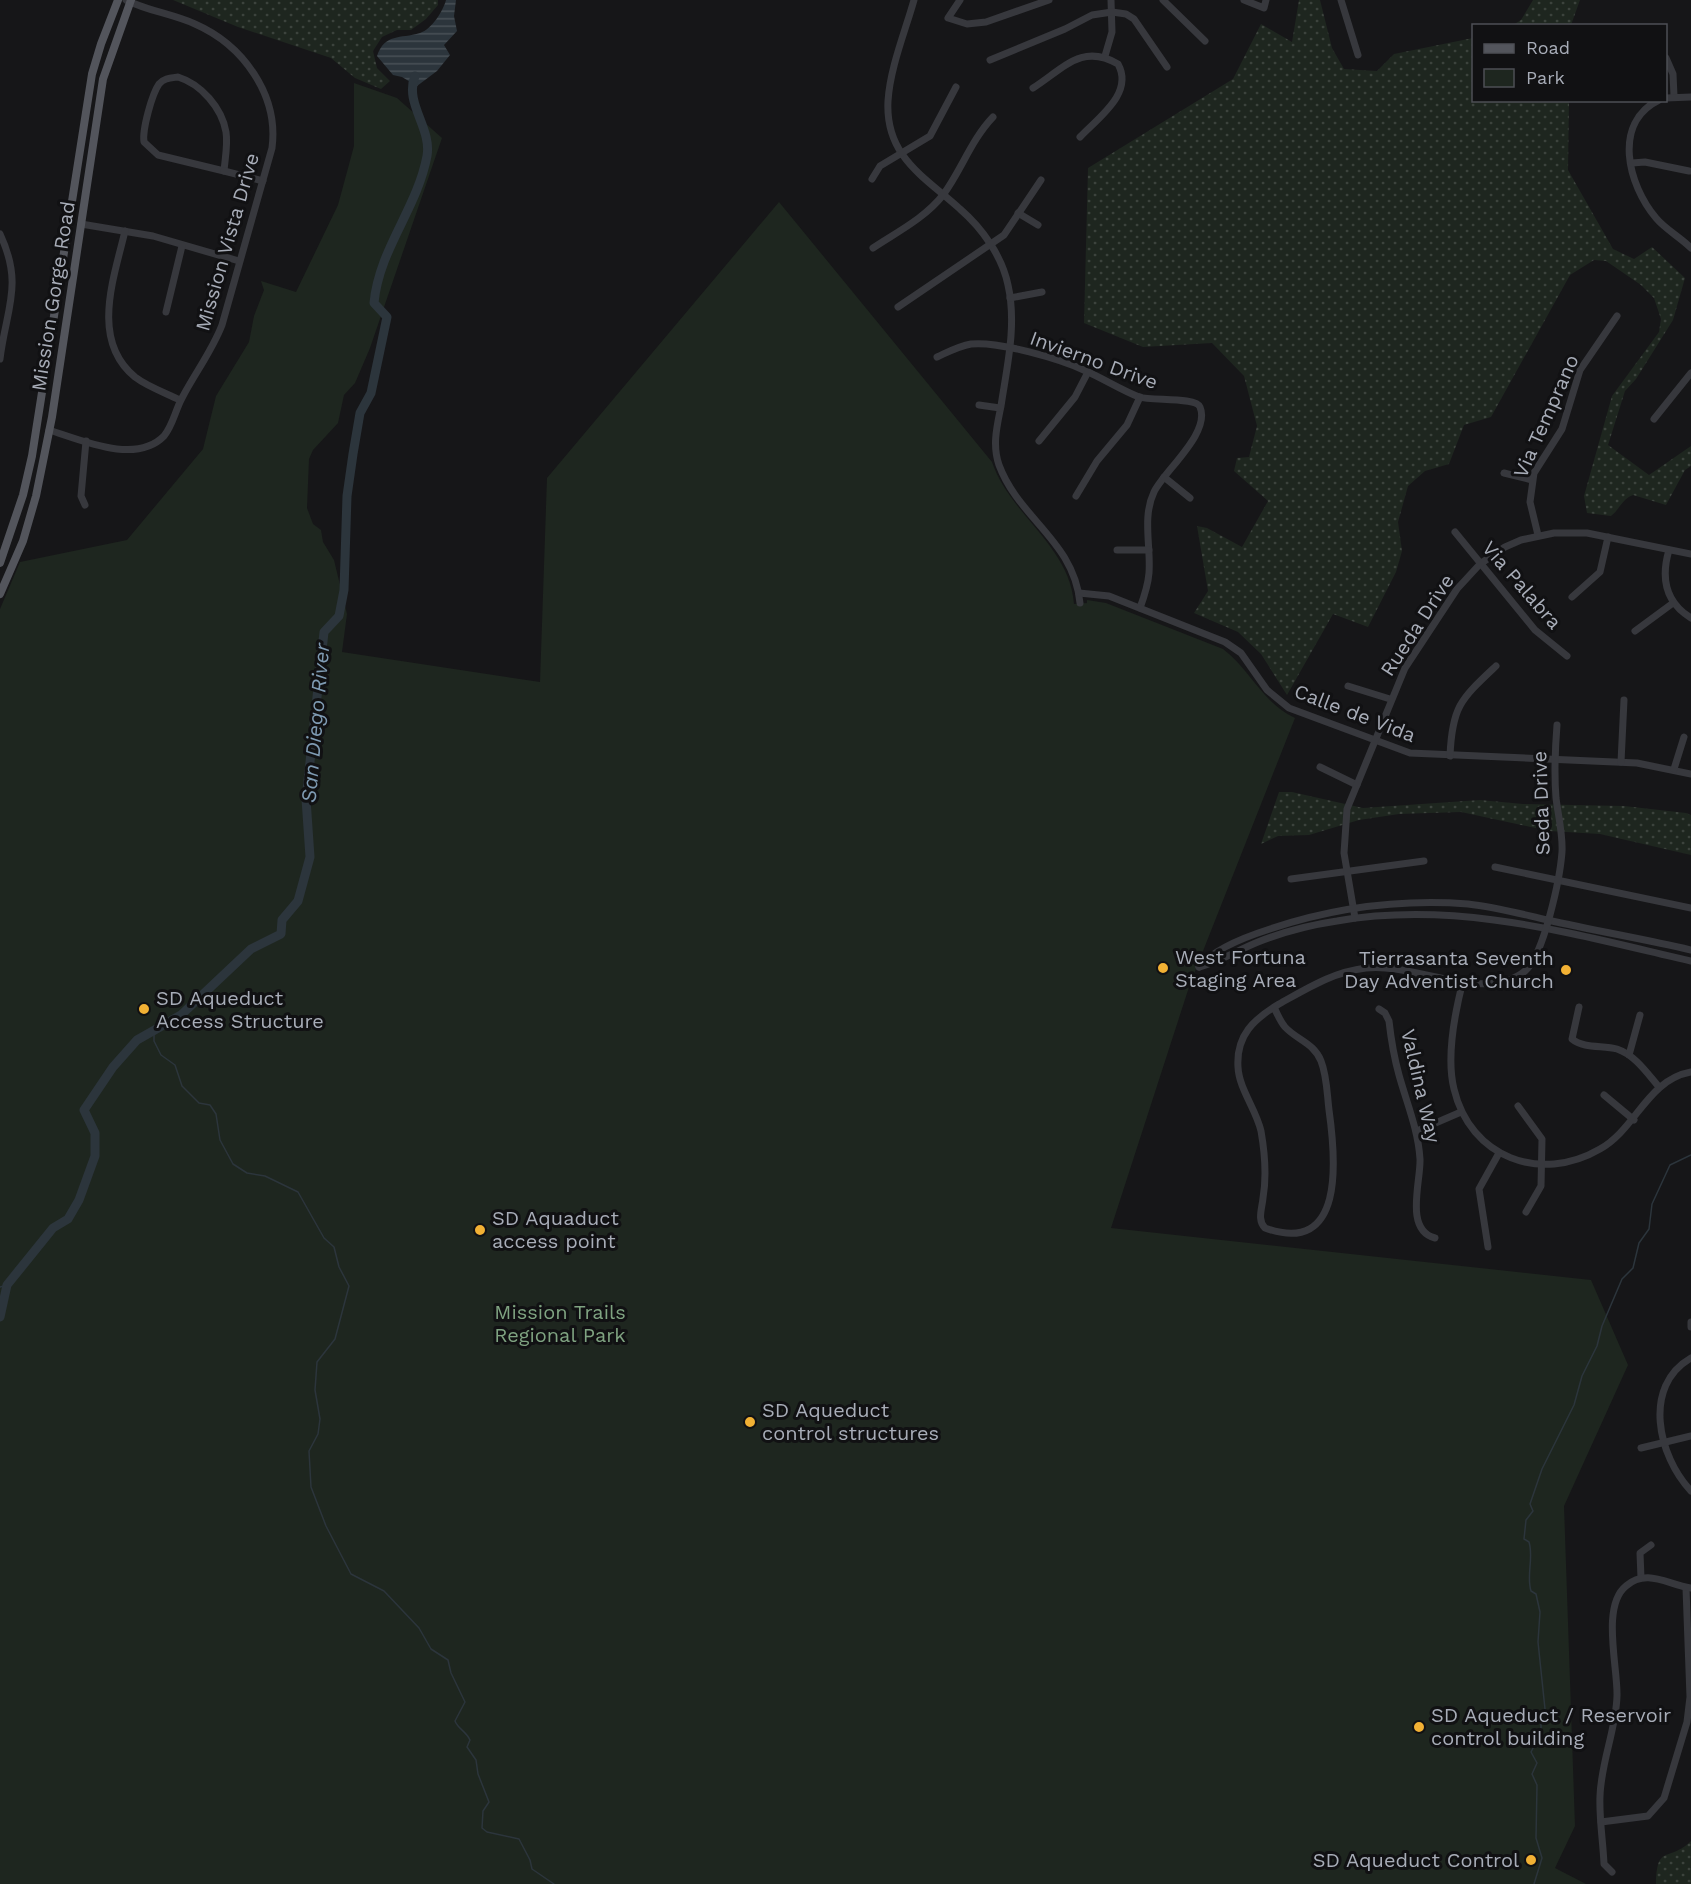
<svg xmlns="http://www.w3.org/2000/svg" width="1691" height="1884" font-family="'Work Sans',sans-serif">
<defs>
<pattern id="grass-dots" width="8" height="8" patternUnits="userSpaceOnUse" patternTransform="scale(1.5)"><rect width="8" height="8" fill="#1e261f"/><path d="M2 2h.1M6 6h.1" fill="none" stroke="#3c433d" stroke-width="1.8" stroke-linecap="round"/></pattern>
<pattern id="water-rules" width="6" height="5" patternUnits="userSpaceOnUse" patternTransform="scale(1.5)"><rect width="6" height="5" fill="#2c353c"/><path d="M0 2.5h6" fill="none" stroke="#485056"/></pattern>
</defs>
<rect width="100%" height="100%" fill="#161618"/>
<g fill="url(#grass-dots)">
<path d="M 173,0 L 438,0 L 438,5 L 426,19 L 411,30 L 397,30 L 382,37 L 373,51 L 377,68 L 390,81 L 381,89 L 355,78 L 331,58 L 238,27 Z"/>
<path d="M 1299,0 L 1320,0 L 1332,48 L 1344,69 L 1377,71 L 1394,54 L 1473,38 L 1474,100 L 1569,101 L 1568,170 L 1613,249 L 1634,259 L 1652,247 L 1685,278 L 1673,320 L 1636,379 L 1625,391 L 1608,445 L 1649,475 L 1691,446 L 1691,466 L 1685,470 L 1666,505 L 1633,495 C 1622,499 1620,509 1611,516 L 1587,513 L 1584,496 L 1612,396 L 1659,332 L 1661,319 L 1654,298 L 1641,285 L 1606,261 L 1594,260 L 1570,275 L 1491,417 L 1464,425 L 1449,464 L 1425,471 L 1408,486 L 1398,522 L 1402,551 L 1396,572 L 1368,627 L 1333,614 L 1287,695 L 1261,654 L 1238,632 L 1194,613 L 1208,591 L 1197,526 L 1207,528 L 1242,547 L 1268,501 L 1234,471 L 1237,458 L 1249,457 L 1257,426 L 1244,376 L 1212,343 L 1143,347 L 1084,323 L 1088,168 L 1233,79 L 1261,24 L 1292,42 Z"/>
<path d="M 1533,0 L 1580,0 L 1571,25 L 1513,25 L 1521,20 Z"/>
<path d="M 1279,792 L 1292,792 L 1363,808 L 1480,800 L 1523,804 L 1624,806 L 1686,813 L 1691,815 L 1691,855 L 1600,834 L 1549,831 L 1461,812 L 1399,814 L 1359,820 L 1309,835 L 1278,836 L 1261,844 Z"/>
<path d="M 1691,1841 L 1691,1884 L 1656,1884 C 1657,1843 1668,1863 1691,1841 Z"/>
</g>
<path fill="#1e261f" d="M 354,83 L 397,98 L 442,138 L 370,348 L 355,383 L 344,395 L 338,423 L 313,450 L 309,459 L 307,508 L 313,524 L 321,530 L 323,542 L 334,560 L 347,614 L 342,652 L 540,682 L 547,478 L 779,202 L 992,462 C 1010,515 1070,546 1074,604 L 1087,603 L 1087,600 L 1106,603 L 1223,649 C 1251,670 1262,703 1295,718 L 1190,984 L 1111,1228 L 1591,1280 L 1628,1365 L 1564,1506 L 1575,1826 L 1555,1868 L 1586,1884 L 0,1884 L 0,609 L 20,562 L 127,540 L 203,449 L 216,396 L 249,342 L 254,316 L 264,290 L 261,281 L 296,292 L 338,205 L 354,146 Z"/>
<path fill="url(#water-rules)" d="M 446,0 L 456,0 L 454,16 L 457,31 L 444,45 L 450,55 L 437,71 L 417,86 L 402,77 L 393,75 L 377,56 C 385,33 400,39 420,33 C 432,29 443,11 446,0 Z"/>
<g fill="none" stroke-linecap="round" stroke-linejoin="round">
<g stroke="#2c353c" stroke-width="1.5">
<path d="M 154,1031 L 154,1041 L 161,1055 L 175,1065 L 182,1086 L 199,1103 L 210,1105 L 216,1114 L 220,1140 L 233,1164 L 247,1173 L 265,1176 L 298,1192 L 324,1238 L 334,1247 L 339,1267 L 349,1286 L 335,1339 L 317,1362 L 315,1390 L 320,1419 L 318,1434 L 309,1451 L 311,1487 L 326,1526 L 351,1574 L 384,1591 L 419,1628 L 431,1649 L 448,1660 L 451,1673 L 465,1702 L 455,1721 C 458,1729 466,1731 470,1740 L 467,1747 L 476,1760 L 478,1774 L 489,1802 L 483,1811 L 482,1828 L 487,1832 L 519,1839 L 530,1860 L 532,1869 L 554,1884"/>
<path d="M 0,1287 L 7,1285"/>
<path d="M 1534,1884 L 1542,1858 L 1536,1838 L 1537,1785 L 1532,1774 L 1537,1763 L 1531,1752 L 1541,1733 L 1541,1718 L 1545,1709 L 1538,1642 L 1540,1612 L 1536,1594 L 1531,1591 C 1526,1575 1534,1558 1529,1542 L 1524,1539 L 1526,1520 L 1533,1511 L 1530,1504 L 1542,1469 L 1574,1405 L 1582,1376 L 1597,1346 L 1602,1326 L 1622,1279 L 1633,1268 L 1639,1243 L 1649,1229 L 1652,1204 L 1670,1165 L 1691,1155"/>
</g>
<path stroke="#2c353c" stroke-width="9" d="M 0,1317 L 7,1285 L 53,1228 L 68,1219 L 79,1200 L 95,1156 L 95,1133 L 84,1110 L 113,1067 L 137,1040 L 181,1015 L 251,949 L 281,934 L 282,920 L 298,901 L 310,857 L 306,799 L 324,632 L 339,616 L 344,590 L 347,496 L 353,454 L 360,413 L 371,393 L 387,317 L 374,303 C 379,249 417,209 427,156 C 432,128 404,103 415,76"/>
<g stroke="#37383d" stroke-width="7">
<path d="M 914,0 C 905,32 890,68 888,101 C 885,157 925,177 960,209 C 982,228 1002,256 1008,285 C 1017,325 1007,366 1001,406 C 997,426 992,445 999,465 C 1019,519 1074,541 1080,603"/>
<path d="M 960,0 L 948,18 L 967,24 L 986,22 L 1049,0"/>
<path d="M 1163,0 L 1205,41"/>
<path d="M 1244,0 L 1264,8 L 1266,0"/>
<path d="M 1341,0 L 1358,55"/>
<path d="M 1105,56 L 1112,32 L 1111,0"/>
<path d="M 1666,58 L 1673,74 L 1674,96"/>
<path d="M 990,60 L 1065,29 L 1092,15 L 1112,12 L 1126,14 L 1134,19 L 1167,67"/>
<path d="M 178,77 C 201,84 222,108 226,132 C 228,144 225,159 224,171 L 158,155 L 144,142 C 142,130 152,94 159,84 C 164,78 171,78 178,77 Z"/>
<path d="M 1033,88 C 1064,68 1082,43 1118,64 C 1134,93 1099,117 1080,137"/>
<path d="M 1666,98 L 1691,97"/>
<path d="M 1659,100 C 1612,123 1628,185 1656,218 C 1665,229 1680,237 1691,248"/>
<path d="M 1632,163 L 1645,162 L 1689,171"/>
<path d="M 224,171 L 263,181"/>
<path d="M 872,179 L 880,166 L 930,136 L 956,87"/>
<path d="M 1018,213 L 1038,225"/>
<path d="M 81,224 L 153,236 L 239,261"/>
<path d="M 125,231 C 114,278 90,340 135,377 C 148,387 166,393 180,400"/>
<path d="M 0,234 C 24,285 6,309 0,359"/>
<path d="M 873,248 C 897,232 925,218 943,195 C 961,171 971,140 993,117"/>
<path d="M 1010,298 L 1042,292"/>
<path d="M 898,307 L 1004,235 L 1041,180"/>
<path d="M 166,312 L 182,246"/>
<path d="M 937,357 C 948,352 959,346 971,344 C 998,341 1061,359 1086,371 C 1104,379 1121,390 1139,397 C 1152,401 1196,397 1200,407 C 1211,433 1164,471 1154,492 C 1142,517 1151,546 1149,573 C 1148,586 1144,597 1140,608"/>
<path d="M 979,405 L 1000,408"/>
<path d="M 1654,419 L 1691,373"/>
<path d="M 49,430 C 81,440 136,465 164,436 C 173,425 175,411 182,398 C 195,373 212,351 222,325 L 272,148 C 279,95 243,45 195,24 C 173,14 148,11 126,0"/>
<path d="M 1039,441 L 1075,397 L 1088,372"/>
<path d="M 1504,473 L 1532,480"/>
<path d="M 1164,477 L 1190,498"/>
<path d="M 1076,496 L 1097,461 L 1127,425 L 1140,397"/>
<path d="M 85,505 L 81,496 L 86,441"/>
<path d="M 1455,532 L 1535,630 L 1567,656"/>
<path d="M 1538,535 L 1530,502 L 1534,473 L 1562,429 L 1580,370 L 1617,316"/>
<path d="M 1117,550 L 1149,550"/>
<path d="M 1669,550 C 1661,577 1665,602 1691,618"/>
<path d="M 1079,593 L 1109,596 L 1225,642 L 1241,653 L 1267,690 L 1289,708 L 1410,753 L 1637,763 L 1691,774"/>
<path d="M 1572,597 L 1600,572 L 1608,537"/>
<path d="M 1635,631 L 1673,603"/>
<path d="M 1348,686 L 1390,699"/>
<path d="M 1450,756 C 1452,706 1461,699 1496,666"/>
<path d="M 1621,762 L 1624,700"/>
<path d="M 1320,767 L 1357,785"/>
<path d="M 1674,769 L 1684,737"/>
<path d="M 1495,867 L 1691,908"/>
<path d="M 1291,879 L 1424,861"/>
<path d="M 1355,918 L 1344,853 L 1347,809 L 1405,668 L 1457,589 L 1480,564 L 1505,547 L 1521,540 L 1554,533 L 1587,533 L 1691,554"/>
<path d="M 1199,967 C 1214,948 1248,936 1270,929 C 1333,908 1401,899 1468,904 C 1495,907 1521,914 1548,920 C 1596,931 1644,939 1691,950"/>
<path d="M 1199,967 C 1219,962 1238,950 1258,942 C 1283,932 1310,925 1337,921 C 1458,900 1573,934 1691,961"/>
<path d="M 1463,981 C 1455,1012 1446,1057 1454,1089 C 1470,1157 1540,1184 1600,1149 C 1636,1129 1647,1080 1691,1072"/>
<path d="M 1274,1007 C 1277,1014 1280,1021 1285,1027 C 1297,1040 1314,1043 1321,1061 C 1327,1076 1327,1094 1329,1110 C 1336,1160 1345,1257 1265,1228 C 1257,1220 1262,1209 1263,1198 C 1267,1175 1265,1154 1261,1131 C 1256,1109 1239,1089 1238,1067 C 1236,1035 1254,1019 1279,1004 C 1308,988 1333,972 1366,968 C 1413,962 1486,1004 1525,971 C 1544,955 1560,878 1562,852 C 1563,834 1558,815 1556,798 C 1554,773 1555,750 1557,725"/>
<path d="M 1579,1007 L 1572,1039 C 1584,1049 1603,1045 1617,1049 C 1635,1055 1647,1073 1659,1087"/>
<path d="M 1379,1009 L 1385,1013 L 1389,1021 C 1391,1039 1394,1057 1399,1075 C 1407,1104 1418,1129 1420,1159 C 1421,1181 1404,1230 1435,1238"/>
<path d="M 1629,1055 L 1640,1015"/>
<path d="M 1604,1095 L 1634,1120"/>
<path d="M 1518,1106 L 1542,1139 L 1541,1186 L 1526,1212"/>
<path d="M 1417,1131 L 1461,1112"/>
<path d="M 1488,1247 L 1479,1189 L 1499,1153"/>
<path d="M 1691,1322 L 1691,1327"/>
<path d="M 1691,1358 C 1642,1386 1658,1456 1691,1491"/>
<path d="M 1641,1448 L 1691,1436"/>
<path d="M 1641,1578 L 1640,1553 L 1651,1545"/>
<path d="M 1601,1822 L 1648,1816 L 1664,1798 L 1687,1722 L 1690,1697 L 1686,1588"/>
<path d="M 1612,1872 L 1604,1864 C 1603,1841 1599,1818 1600,1796 C 1601,1762 1616,1730 1617,1696 C 1618,1668 1601,1606 1626,1586 C 1647,1568 1668,1585 1691,1588"/>
</g>
<g stroke="#53555c" stroke-width="8">
<path d="M 0,563 L 23,495 L 32,456 L 92,74 L 101,44 L 118,0"/>
<path d="M 0,594 L 23,541 L 36,496 L 52,417 L 103,79 L 131,0"/>
</g>
</g>
<g fill="#f2b134" stroke="#111113" stroke-width="2">
<circle cx="1163" cy="968" r="6"/>
<circle cx="1566" cy="970" r="6"/>
<circle cx="144" cy="1009" r="6"/>
<circle cx="480" cy="1230" r="6"/>
<circle cx="750" cy="1422" r="6"/>
<circle cx="1419" cy="1727" r="6"/>
<circle cx="1531" cy="1860" r="6"/>
</g>
<g text-anchor="middle" dominant-baseline="central" stroke-width="6" stroke-linejoin="round" paint-order="stroke">
<g font-size="20" fill="#a8adb8" stroke="#111113">
<text transform="translate(227 242) rotate(-74)">Mission Vista Drive</text>
<text transform="translate(53 296) rotate(-81)">Mission Gorge Road</text>
<text transform="translate(1094 360) rotate(20)">Invierno Drive</text>
<text transform="translate(1546 416) rotate(-66)">Via Temprano</text>
<text transform="translate(1522 585) rotate(49)">Via Palabra</text>
<text transform="translate(1417 625) rotate(-57)">Rueda Drive</text>
<text transform="translate(1355 713) rotate(21)">Calle de Vida</text>
<text transform="translate(1541 803) rotate(-92)">Seda Drive</text>
<text transform="translate(1421 1086) rotate(77)">Valdina Way</text>
</g>
<g font-size="20" fill="#a8adb8" stroke="#111113" text-anchor="start">
<text x="1175" y="957">West Fortuna<tspan x="1175" dy="23">Staging Area</tspan></text>
<text x="1554" y="958" text-anchor="end">Tierrasanta Seventh<tspan x="1554" dy="23">Day Adventist Church</tspan></text>
<text x="156" y="998">SD Aqueduct<tspan x="156" dy="23">Access Structure</tspan></text>
<text x="492" y="1218">SD Aquaduct<tspan x="492" dy="23">access point</tspan></text>
<text x="762" y="1410">SD Aqueduct<tspan x="762" dy="23">control structures</tspan></text>
<text x="1431" y="1715">SD Aqueduct / Reservoir<tspan x="1431" dy="23">control building</tspan></text>
<text x="1519" y="1860" text-anchor="end">SD Aqueduct Control</text>
</g>
<g font-size="20" fill="#7fa381" stroke="#111113">
<text x="560" y="1312">Mission Trails<tspan x="560" dy="23">Regional Park</tspan></text>
</g>
<g font-size="21" font-style="italic" fill="#7f9bb3" stroke="#111113">
<text transform="translate(315 723) rotate(-85)">San Diego River</text>
</g>
</g>
<rect x="1472" y="24" width="195" height="78" fill="#111113" stroke="#4d4f55" stroke-width="1.5"/>
<rect x="1484" y="44" width="30" height="9" fill="#53555c" stroke="#4d4f55" stroke-width="1.5"/>
<text x="1526" y="54" font-size="18" fill="#a8adb8">Road</text>
<rect x="1484" y="69" width="30" height="18" fill="#1e261f" stroke="#4d4f55" stroke-width="1.5"/>
<text x="1526" y="84" font-size="18" fill="#a8adb8">Park</text>
</svg>
